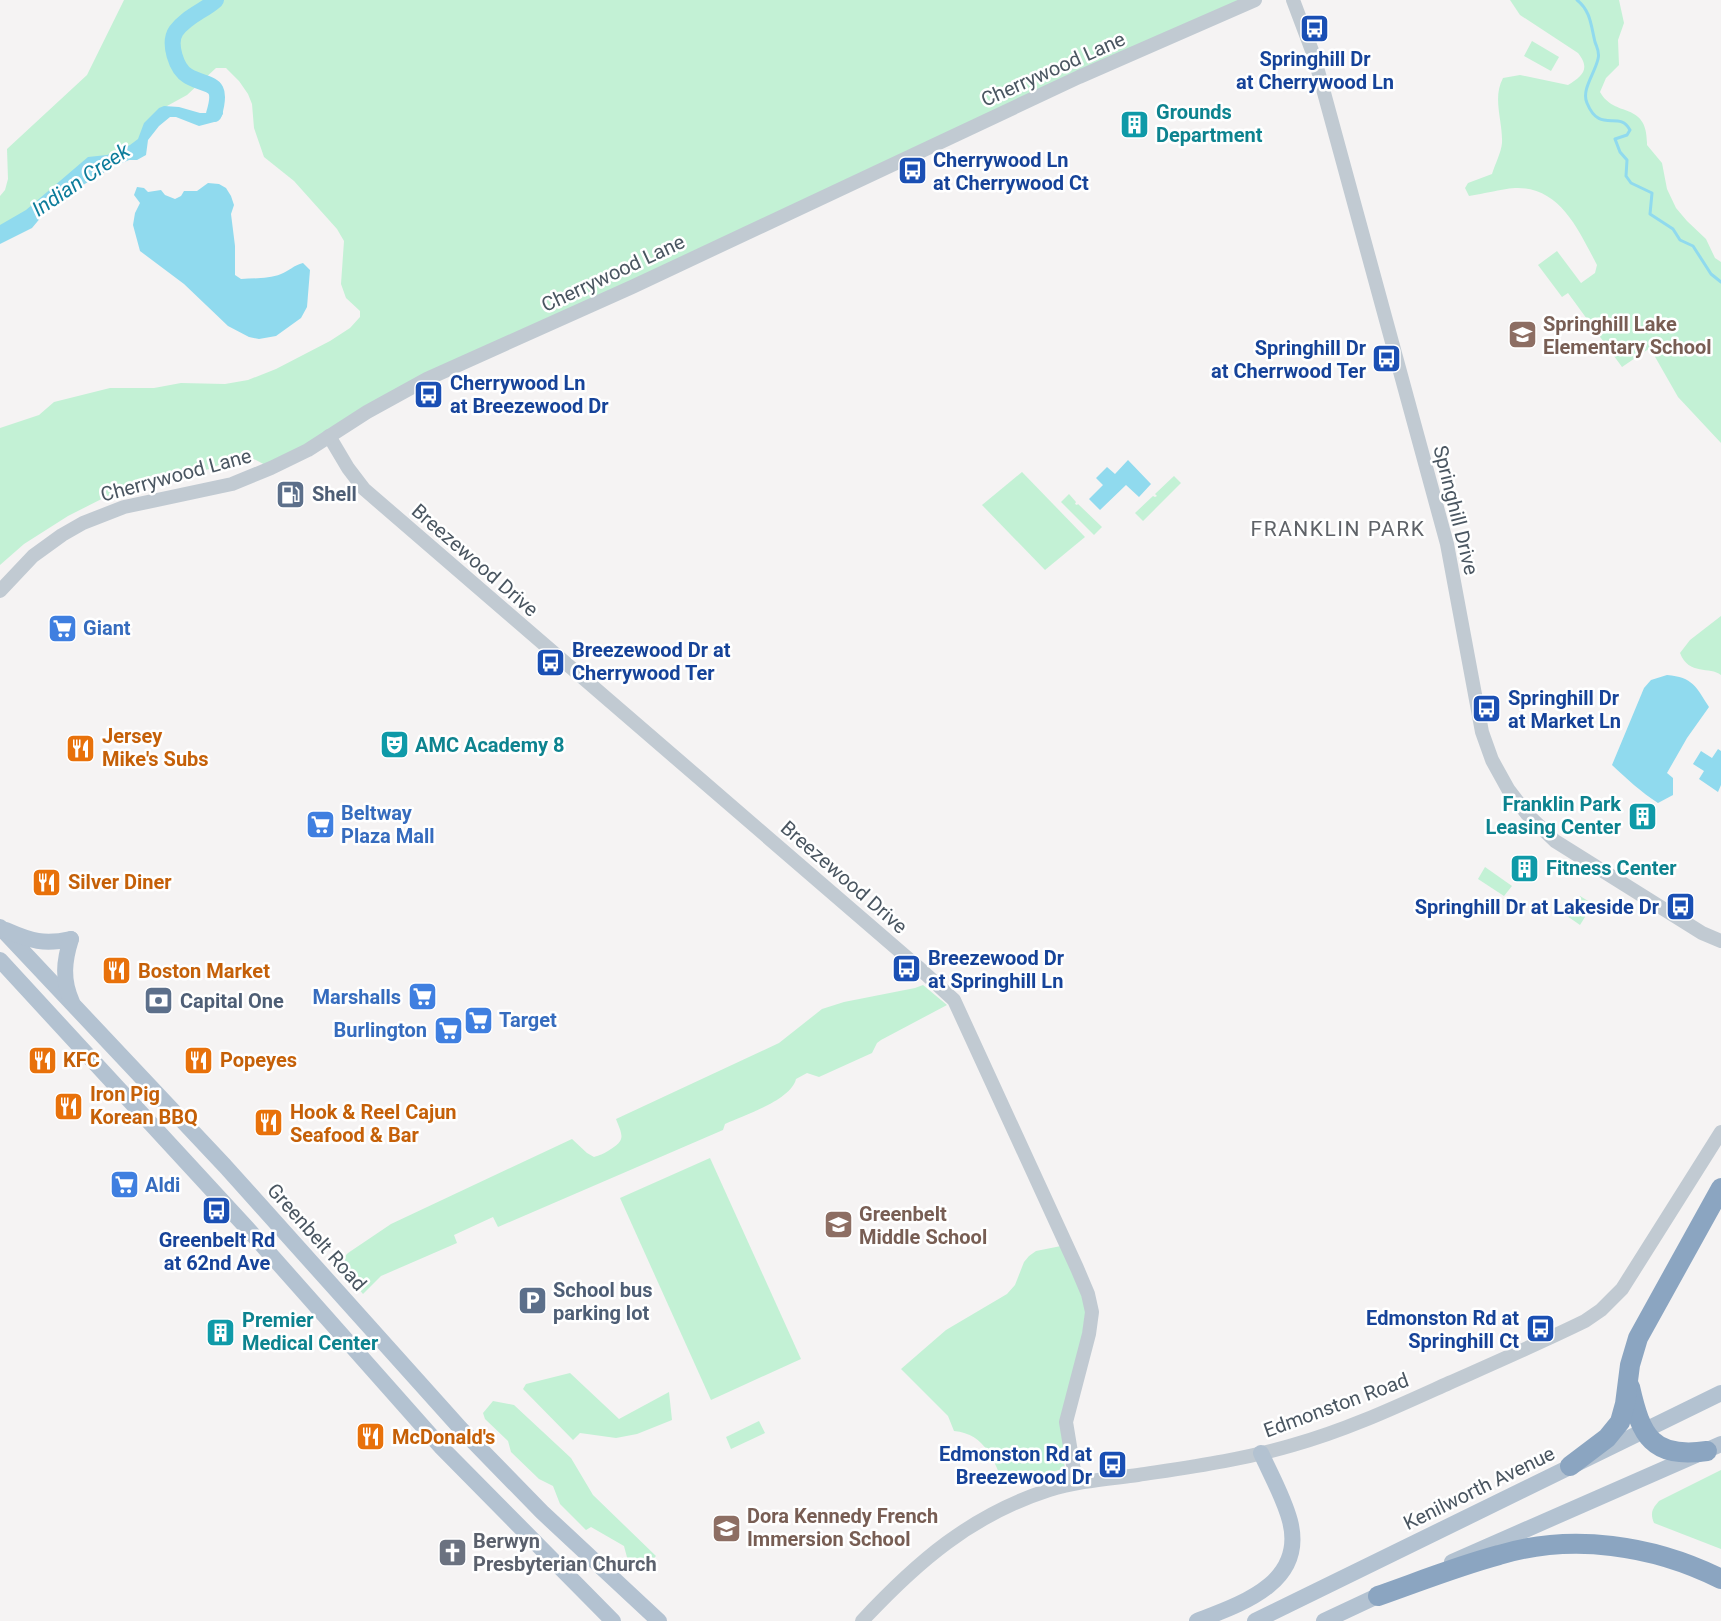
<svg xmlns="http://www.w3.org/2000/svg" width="1721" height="1621" font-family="Roboto,sans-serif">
<rect width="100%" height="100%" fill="#f5f3f3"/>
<g fill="#c3f1d5">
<path d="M 124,0 L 1255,0 L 427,379 L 271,468 L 250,457 L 237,461 L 229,460 L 210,469 L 192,472 L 173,472 L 169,475 L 161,473 L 137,481 L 68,516 L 24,544 L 0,565 L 0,428 L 39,415 L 54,402 L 110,388 L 154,388 L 181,383 L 225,384 L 248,380 L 276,369 L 330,341 L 350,328 L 360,317 L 360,311 L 346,298 L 341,284 L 344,241 L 337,229 L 294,181 L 264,157 L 254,128 L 252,104 L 248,94 L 239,81 L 226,68 L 216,68 L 187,95 L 167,106 L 134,148 L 0,235 L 0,196 L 5,190 L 8,179 L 7,149 L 87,75 Z"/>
<path d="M 1510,0 L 1619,0 L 1624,23 L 1618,40 L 1619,65 L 1606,78 L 1600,92 C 1615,119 1648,100 1647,145 L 1662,163 L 1667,189 L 1676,208 L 1687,221 L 1706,239 L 1715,258 L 1721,262 L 1721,443 L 1678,397 L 1650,348 L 1622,367 L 1568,293 L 1562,297 L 1538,265 L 1557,251 L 1581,283 L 1595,273 L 1597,265 C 1579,231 1560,186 1515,188 C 1500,189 1484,194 1469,196 L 1465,188 L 1468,183 L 1492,174 C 1495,164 1501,153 1502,143 C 1503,121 1492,98 1503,78 L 1520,75 L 1568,85 C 1582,76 1591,69 1578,53 L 1520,15 Z"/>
<path d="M 1532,41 L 1559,57 L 1551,71 L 1524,56 Z"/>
<path d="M 1022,472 L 1085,537 L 1045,570 L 982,505 Z"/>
<path d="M 1174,476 L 1181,483 L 1143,521 L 1135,513 L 1153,496 L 1155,497 L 1157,496 L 1155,494 Z"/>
<path d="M 1069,494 L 1076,502 L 1075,504 L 1077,505 L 1078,504 L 1102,527 L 1094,535 L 1061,502 Z"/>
<path d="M 1721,616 L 1721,675 C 1710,666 1689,676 1680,653 L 1690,640 Z"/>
<path d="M 1485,867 L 1512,886 L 1504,896 L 1478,879 Z"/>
<path d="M 1580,896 L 1593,904 L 1580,925 L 1567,916 Z"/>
<path d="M 923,985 L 947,1005 L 881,1040 L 877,1043 L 872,1053 L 819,1077 L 807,1073 L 796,1079 C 791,1100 745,1115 725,1124 L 723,1130 L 498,1227 L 493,1217 L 454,1235 L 457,1243 L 381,1276 L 363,1294 L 337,1264 L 348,1253 L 391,1224 L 572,1139 L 587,1153 L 594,1157 C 600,1155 603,1154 608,1151 C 626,1140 623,1137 616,1119 L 779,1043 L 822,1009 L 844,1002 L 915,988 Z"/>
<path d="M 710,1158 L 801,1359 L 711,1400 L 620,1198 Z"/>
<path d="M 1066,1245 L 1088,1294 L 1068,1439 L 1062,1452 L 1065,1468 L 1005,1487 C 994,1461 986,1434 954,1431 L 948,1416 L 901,1369 L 946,1330 L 1007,1294 L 1015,1285 L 1024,1262 L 1029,1256 L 1036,1251 Z"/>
<path d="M 570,1373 L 619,1419 L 669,1392 L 672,1420 L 637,1434 L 616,1438 L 580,1433 L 573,1440 L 523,1389 L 526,1384 Z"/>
<path d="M 493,1401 L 514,1405 L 571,1458 L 593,1495 L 656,1556 L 642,1570 L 628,1561 L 624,1546 L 591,1527 L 586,1530 L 560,1504 L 553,1486 L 539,1479 L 511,1452 L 508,1441 L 485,1419 L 483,1413 Z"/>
<path d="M 759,1421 L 765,1433 L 731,1449 L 726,1437 Z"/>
<path d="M 1721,1470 L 1721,1549 L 1654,1523 C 1650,1513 1652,1509 1659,1501 Z"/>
</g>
<g fill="#90daee">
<path d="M 221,91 L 223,114 L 218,121 L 199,126 L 176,117 L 170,117 L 159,126 L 148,140 L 146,155 L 137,160 L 129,160 L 113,167 L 83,185 L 47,210 L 32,228 L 0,244 L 0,225 L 26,210 L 88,157 L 107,155 L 130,145 L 138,139 L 144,123 L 159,108 L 164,106 L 179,107 L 200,113 L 208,113 L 211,110 L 211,94 Z"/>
<path d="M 208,183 L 219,184 L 226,188 L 231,196 L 234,205 L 231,214 L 235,246 L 235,275 L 241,279 C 254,278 269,279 281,274 C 289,271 294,265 303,263 L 310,270 L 307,307 L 301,318 L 276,336 L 259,339 L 249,337 L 228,326 L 184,284 L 140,251 L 133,225 L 135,213 L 140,203 L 134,195 L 137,187 L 144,188 L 148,192 L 161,190 L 165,195 L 175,199 L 181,196 L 184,191 L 197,191 Z"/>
<path d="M 1128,460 L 1151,484 L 1139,497 L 1126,485 L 1100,510 L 1089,499 L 1103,485 L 1096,478 L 1107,467 L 1115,474 Z"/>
<path d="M 1667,675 C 1693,677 1696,687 1709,707 L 1687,738 L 1667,773 L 1673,778 L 1673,795 L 1658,803 C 1641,792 1627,779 1612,765 L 1644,688 L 1651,680 Z"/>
<path d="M 1718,749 L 1721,751 L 1721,785 L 1718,792 L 1699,779 L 1704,771 L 1693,764 L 1701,751 L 1712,758 Z"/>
</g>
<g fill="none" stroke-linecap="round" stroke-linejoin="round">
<path stroke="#90daee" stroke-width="3" d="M 1577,0 C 1591,11 1591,26 1595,42 C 1597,48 1600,52 1598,59 C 1595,73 1581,90 1587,103 C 1600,135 1619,109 1630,130 L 1627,135 L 1615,139 L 1620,152 L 1627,160 L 1626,176 L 1631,183 L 1652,193 L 1650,214 L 1673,229 L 1680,240 L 1693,246 L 1711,274 L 1721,282"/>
<path stroke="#90daee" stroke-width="16" d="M 214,114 C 224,80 209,88 188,76 C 176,69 168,43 176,31 C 187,16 204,11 216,0"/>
<g stroke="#c1cad2" stroke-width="14">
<path d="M 1293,0 L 1314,56 L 1447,544 L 1482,732 L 1492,760 L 1508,789 L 1527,814 L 1555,841 L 1702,933 L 1721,941"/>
<path d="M 329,436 L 348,468 L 364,489 L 918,967 L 954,1000 L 1077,1268 L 1088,1294 L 1092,1312 L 1089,1334 L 1066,1422 L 1076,1483"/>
<path d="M 0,591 L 33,556 L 62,535 L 83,523 L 124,507 L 232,484 L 271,468 L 308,450 L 367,412 L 427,379 L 632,287 L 1079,77 L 1255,0"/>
<path d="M 862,1621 C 917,1562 971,1515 1049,1490 C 1078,1481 1108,1479 1138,1475 C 1190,1467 1242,1460 1293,1445 C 1347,1430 1398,1406 1449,1383 C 1494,1363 1540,1343 1585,1321 L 1601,1310 L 1622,1289 L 1721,1132"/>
</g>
<g stroke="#b3c2d1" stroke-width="16">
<path d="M 0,927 L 225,1166 L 461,1429 L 542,1512 L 659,1621"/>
<path d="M 6,930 C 31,941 44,945 71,939"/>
<path d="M 71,939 C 64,961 62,980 72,1002"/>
<path d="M 0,960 L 247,1228 L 442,1448 L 613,1621"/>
<path d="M 1452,1562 L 1721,1444"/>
<path d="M 1197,1621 C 1241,1604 1306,1583 1290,1521 C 1284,1498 1271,1475 1261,1453"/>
<path d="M 1255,1621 L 1721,1393"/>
<path d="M 1324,1621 L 1388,1591"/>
</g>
<g stroke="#8ba5c1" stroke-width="20">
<path d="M 1630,1387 C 1641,1436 1652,1459 1707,1451"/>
<path d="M 1570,1466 L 1607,1438 L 1620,1422 L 1625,1404 L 1630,1365 L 1638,1338 L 1721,1188"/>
<path d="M 1378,1596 C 1418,1582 1458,1566 1499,1555 C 1572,1533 1653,1545 1721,1579"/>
</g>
</g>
<defs>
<symbol id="bus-square" viewBox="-11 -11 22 22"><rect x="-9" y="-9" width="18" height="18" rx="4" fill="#1a4fb4" stroke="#fff"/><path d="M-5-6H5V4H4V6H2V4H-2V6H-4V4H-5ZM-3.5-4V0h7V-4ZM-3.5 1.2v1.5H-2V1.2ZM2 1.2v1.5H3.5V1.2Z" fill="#fff"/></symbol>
<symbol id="building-square" viewBox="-11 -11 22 22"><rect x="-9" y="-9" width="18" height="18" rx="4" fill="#0f9aa8" stroke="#fff"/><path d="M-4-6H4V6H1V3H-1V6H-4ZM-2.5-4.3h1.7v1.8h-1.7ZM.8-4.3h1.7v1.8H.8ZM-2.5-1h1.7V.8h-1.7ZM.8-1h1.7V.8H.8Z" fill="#fff"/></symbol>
<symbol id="school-square" viewBox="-11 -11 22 22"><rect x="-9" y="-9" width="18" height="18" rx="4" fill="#8d6e63" stroke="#fff"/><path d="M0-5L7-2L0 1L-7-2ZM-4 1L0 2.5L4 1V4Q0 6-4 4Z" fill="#fff"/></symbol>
<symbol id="fuel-square" viewBox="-11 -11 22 22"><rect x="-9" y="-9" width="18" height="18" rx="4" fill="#5c6f8a" stroke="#fff"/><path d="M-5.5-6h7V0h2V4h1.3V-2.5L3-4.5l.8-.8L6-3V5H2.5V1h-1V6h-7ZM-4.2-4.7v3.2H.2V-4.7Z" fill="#fff"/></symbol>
<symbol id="supermarket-square" viewBox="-11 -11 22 22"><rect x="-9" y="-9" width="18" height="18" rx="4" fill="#3f7fe0" stroke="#fff"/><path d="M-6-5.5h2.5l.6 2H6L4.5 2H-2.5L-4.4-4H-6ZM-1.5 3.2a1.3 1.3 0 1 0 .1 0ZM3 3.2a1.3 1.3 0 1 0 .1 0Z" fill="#fff"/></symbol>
<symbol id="theatre-square" viewBox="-11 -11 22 22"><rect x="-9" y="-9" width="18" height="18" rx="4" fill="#0f9aa8" stroke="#fff"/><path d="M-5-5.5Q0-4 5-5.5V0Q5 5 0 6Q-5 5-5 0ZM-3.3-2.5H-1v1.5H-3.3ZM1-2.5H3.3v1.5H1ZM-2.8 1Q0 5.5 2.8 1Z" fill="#fff"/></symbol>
<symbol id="restaurant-square" viewBox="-11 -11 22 22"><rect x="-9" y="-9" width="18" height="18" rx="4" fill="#e8710a" stroke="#fff"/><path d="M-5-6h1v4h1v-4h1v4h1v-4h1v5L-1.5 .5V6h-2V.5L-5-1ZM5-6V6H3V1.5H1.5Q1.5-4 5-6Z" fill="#fff"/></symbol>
<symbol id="bank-square" viewBox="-11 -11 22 22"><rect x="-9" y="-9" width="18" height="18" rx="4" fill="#5c6f8a" stroke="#fff"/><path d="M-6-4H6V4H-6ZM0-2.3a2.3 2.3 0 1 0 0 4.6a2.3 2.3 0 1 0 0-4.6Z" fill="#fff"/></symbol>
<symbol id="parking-square" viewBox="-11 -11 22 22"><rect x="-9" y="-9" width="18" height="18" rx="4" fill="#5c6f8a" stroke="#fff"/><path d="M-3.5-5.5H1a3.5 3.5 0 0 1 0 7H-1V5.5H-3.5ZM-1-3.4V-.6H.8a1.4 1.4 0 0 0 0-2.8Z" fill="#fff"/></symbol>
<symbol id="church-square" viewBox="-11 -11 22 22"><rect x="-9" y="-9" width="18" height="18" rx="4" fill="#6b7280" stroke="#fff"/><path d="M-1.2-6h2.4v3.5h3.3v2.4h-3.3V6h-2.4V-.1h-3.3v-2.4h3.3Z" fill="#fff"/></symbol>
</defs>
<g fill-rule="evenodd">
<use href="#bus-square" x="1298" y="12" width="33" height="33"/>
<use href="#building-square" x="1118" y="108" width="33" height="33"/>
<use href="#bus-square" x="896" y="154" width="33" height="33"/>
<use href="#school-square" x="1506" y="318" width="33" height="33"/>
<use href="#bus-square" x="1370" y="342" width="33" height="33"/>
<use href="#bus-square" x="412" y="378" width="33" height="33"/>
<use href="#fuel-square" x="274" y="478" width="33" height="33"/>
<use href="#supermarket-square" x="46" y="612" width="33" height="33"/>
<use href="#bus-square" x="534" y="646" width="33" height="33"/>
<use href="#bus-square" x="1470" y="692" width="33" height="33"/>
<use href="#theatre-square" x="378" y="728" width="33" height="33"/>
<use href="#restaurant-square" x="64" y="732" width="33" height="33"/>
<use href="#building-square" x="1626" y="800" width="33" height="33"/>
<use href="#supermarket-square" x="304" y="808" width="33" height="33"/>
<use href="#building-square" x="1508" y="852" width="33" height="33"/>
<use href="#restaurant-square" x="30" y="866" width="33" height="33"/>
<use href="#bus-square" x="1664" y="890" width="33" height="33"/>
<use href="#bus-square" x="890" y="952" width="33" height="33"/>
<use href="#restaurant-square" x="100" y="954" width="33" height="33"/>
<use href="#supermarket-square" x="406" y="980" width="33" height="33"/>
<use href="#bank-square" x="142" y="984" width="33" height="33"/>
<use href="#supermarket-square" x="462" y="1004" width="33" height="33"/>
<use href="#supermarket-square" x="432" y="1014" width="33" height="33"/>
<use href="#restaurant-square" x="26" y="1044" width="33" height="33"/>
<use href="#restaurant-square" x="182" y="1044" width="33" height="33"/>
<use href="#restaurant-square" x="52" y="1090" width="33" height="33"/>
<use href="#restaurant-square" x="252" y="1106" width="33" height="33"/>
<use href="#supermarket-square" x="108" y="1168" width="33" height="33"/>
<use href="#bus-square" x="200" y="1194" width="33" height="33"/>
<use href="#school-square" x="822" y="1208" width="33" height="33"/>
<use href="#parking-square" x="516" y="1284" width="33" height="33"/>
<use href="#bus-square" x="1524" y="1312" width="33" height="33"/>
<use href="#building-square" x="204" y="1316" width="33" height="33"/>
<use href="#restaurant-square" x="354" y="1420" width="33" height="33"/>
<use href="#bus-square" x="1096" y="1448" width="33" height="33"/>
<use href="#school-square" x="710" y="1512" width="33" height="33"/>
<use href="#church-square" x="436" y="1536" width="33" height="33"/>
</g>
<g text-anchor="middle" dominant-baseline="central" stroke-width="5" stroke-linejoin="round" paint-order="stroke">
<g font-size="20" font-weight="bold" fill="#164399" stroke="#fff" text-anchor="start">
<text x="1315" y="59" text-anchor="middle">Springhill Dr<tspan x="1315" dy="23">at Cherrywood Ln</tspan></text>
<text x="933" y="160">Cherrywood Ln<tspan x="933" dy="23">at Cherrywood Ct</tspan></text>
<text x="1366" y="348" text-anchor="end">Springhill Dr<tspan x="1366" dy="23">at Cherrwood Ter</tspan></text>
<text x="450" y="383">Cherrywood Ln<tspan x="450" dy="23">at Breezewood Dr</tspan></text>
<text x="572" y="650">Breezewood Dr at<tspan x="572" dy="23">Cherrywood Ter</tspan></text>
<text x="1508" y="698">Springhill Dr<tspan x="1508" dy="23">at Market Ln</tspan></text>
<text x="1659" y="907" text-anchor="end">Springhill Dr at Lakeside Dr</text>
<text x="928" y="958">Breezewood Dr<tspan x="928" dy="23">at Springhill Ln</tspan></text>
<text x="217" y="1240" text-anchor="middle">Greenbelt Rd<tspan x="217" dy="23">at 62nd Ave</tspan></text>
<text x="1519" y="1318" text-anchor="end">Edmonston Rd at<tspan x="1519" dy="23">Springhill Ct</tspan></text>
<text x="1092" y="1454" text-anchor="end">Edmonston Rd at<tspan x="1092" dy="23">Breezewood Dr</tspan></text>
</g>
<g font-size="20" fill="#4a5661" stroke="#fff">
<text transform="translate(1053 69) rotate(-24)">Cherrywood Lane</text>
<text transform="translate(613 273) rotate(-25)">Cherrywood Lane</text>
<text transform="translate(176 475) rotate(-15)">Cherrywood Lane</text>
<text transform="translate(1456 510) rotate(76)">Springhill Drive</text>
<text transform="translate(475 560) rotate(41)">Breezewood Drive</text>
<text transform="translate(844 877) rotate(41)">Breezewood Drive</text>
<text transform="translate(317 1237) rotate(48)">Greenbelt Road</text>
<text transform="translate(1336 1405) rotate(-20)">Edmonston Road</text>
<text transform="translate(1479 1488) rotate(-26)">Kenilworth Avenue</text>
</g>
<g font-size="20" font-weight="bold" fill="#0d838f" stroke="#fff" text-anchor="start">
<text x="1156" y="112">Grounds<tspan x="1156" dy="23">Department</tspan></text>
<text x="415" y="745">AMC Academy 8</text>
<text x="1621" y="804" text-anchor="end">Franklin Park<tspan x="1621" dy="23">Leasing Center</tspan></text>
<text x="1546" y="868">Fitness Center</text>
<text x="242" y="1320">Premier<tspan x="242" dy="23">Medical Center</tspan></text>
</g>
<g font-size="20" font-weight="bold" fill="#785e54" stroke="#fff" text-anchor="start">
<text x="1543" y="324">Springhill Lake<tspan x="1543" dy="23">Elementary School</tspan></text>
<text x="859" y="1214">Greenbelt<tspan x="859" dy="23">Middle School</tspan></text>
<text x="747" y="1516">Dora Kennedy French<tspan x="747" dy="23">Immersion School</tspan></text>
</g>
<g font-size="20" font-weight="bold" fill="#4e5e75" stroke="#fff" text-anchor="start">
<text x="312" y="494">Shell</text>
<text x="180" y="1001">Capital One</text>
<text x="553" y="1290">School bus<tspan x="553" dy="23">parking lot</tspan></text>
</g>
<g font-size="20" font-weight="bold" fill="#366cbe" stroke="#fff" text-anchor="start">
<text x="83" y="628">Giant</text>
<text x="341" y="813">Beltway<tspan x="341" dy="23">Plaza Mall</tspan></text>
<text x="401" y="997" text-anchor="end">Marshalls</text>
<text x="499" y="1020">Target</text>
<text x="427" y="1030" text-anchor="end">Burlington</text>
<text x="145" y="1185">Aldi</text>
</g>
<g font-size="20" font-weight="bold" fill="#c56008" stroke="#fff" text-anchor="start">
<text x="102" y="736">Jersey<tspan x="102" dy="23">Mike's Subs</tspan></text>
<text x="68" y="882">Silver Diner</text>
<text x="138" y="971">Boston Market</text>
<text x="63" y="1060">KFC</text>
<text x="220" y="1060">Popeyes</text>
<text x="90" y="1094">Iron Pig<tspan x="90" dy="23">Korean BBQ</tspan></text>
<text x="290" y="1112">Hook &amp; Reel Cajun<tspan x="290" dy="23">Seafood &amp; Bar</tspan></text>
<text x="392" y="1437">McDonald's</text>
</g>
<g font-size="20" font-weight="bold" fill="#5b616d" stroke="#fff" text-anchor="start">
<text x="473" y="1541">Berwyn<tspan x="473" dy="23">Presbyterian Church</tspan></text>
</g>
<g font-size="21" font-style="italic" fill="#0c7c9b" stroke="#fff">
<text transform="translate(81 180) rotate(-34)">Indian Creek</text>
</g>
<g font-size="21" letter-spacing="1.5" fill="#5f6368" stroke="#fff">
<text x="1338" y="529">FRANKLIN PARK</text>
</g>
</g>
</svg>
